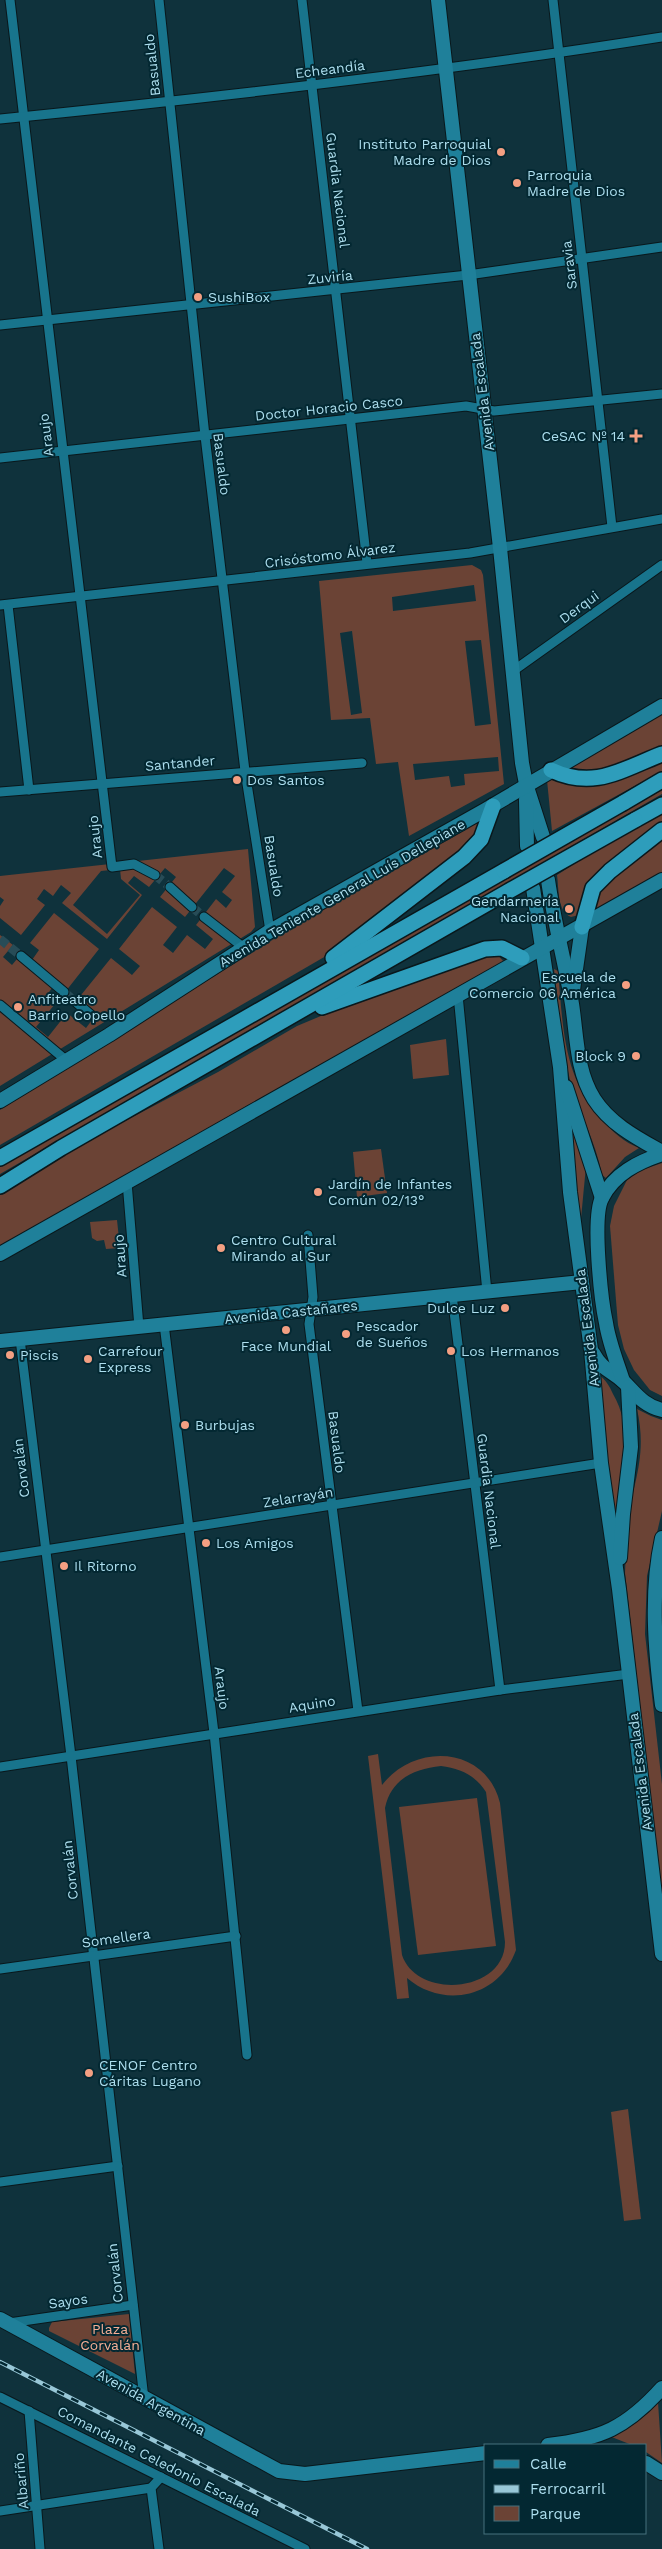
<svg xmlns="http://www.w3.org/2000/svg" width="662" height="2549" font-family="'Work Sans',sans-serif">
<rect width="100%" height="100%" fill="#0f323c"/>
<g fill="#6b4335" fill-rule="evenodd">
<path d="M 472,565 L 481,570 L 483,575 L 504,784 L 409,836 L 398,762 L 376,764 L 370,718 L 331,720 L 319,581 ZM 474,585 L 476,601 L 393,611 L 392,597 ZM 352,631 L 362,713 L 351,715 L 340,633 ZM 481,640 L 491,724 L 475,726 L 465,641 ZM 498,757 L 499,771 L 464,774 L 465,785 L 451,787 L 449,776 L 415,780 L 413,764 Z"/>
<path d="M 662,714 L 662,748 L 590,776 L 573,771 L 573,766 Z"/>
<path d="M 662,757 L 662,771 L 552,831 L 547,780 Z"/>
<path d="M 662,790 L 662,794 L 0,1174 L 0,1167 Z"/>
<path d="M 662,813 L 662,825 L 644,841 L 579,915 L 571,917 C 557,911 559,889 557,875 L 599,848 Z"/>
<path d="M 475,823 L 480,824 L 481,835 L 338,949 L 0,1145 L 0,1110 L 322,909 Z"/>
<path d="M 662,835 L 662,874 L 599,909 L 595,907 L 597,890 Z"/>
<path d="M 248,849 L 255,927 L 251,932 L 0,1086 L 0,935 L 13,945 L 3,957 L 12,965 L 22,953 L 32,960 L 39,950 L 30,943 L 54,913 L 99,949 L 62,996 L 52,988 L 46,996 L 55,1004 L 36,1027 L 48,1037 L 67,1013 L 86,1028 L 92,1020 L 73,1005 L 111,958 L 132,975 L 140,966 L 119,949 L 152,907 L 177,927 L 163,945 L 173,953 L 187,935 L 205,949 L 213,939 L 196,925 L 216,899 L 226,908 L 232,900 L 222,892 L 235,876 L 224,868 L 185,917 L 160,897 L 176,877 L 165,868 L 149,887 L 134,876 L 128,883 L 142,895 L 107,939 L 62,903 L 71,893 L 61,885 L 53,896 L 44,889 L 37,899 L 45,905 L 21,935 L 0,918 L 0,906 L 4,900 L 0,897 L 0,876 ZM 120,869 L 121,879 L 140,895 L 107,934 L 73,905 L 101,871 Z"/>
<path d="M 495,952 L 504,962 L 243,1108 L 0,1248 L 0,1192 L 32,1170 L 218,1072 L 297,1026 L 390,987 Z"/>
<path d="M 554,969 L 558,971 C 563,1026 563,1079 603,1121 C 614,1133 624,1142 639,1148 L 625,1157 L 606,1178 L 602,1175 C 596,1142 579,1112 570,1080 C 561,1044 559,1006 554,969 Z"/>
<path d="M 446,1039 L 449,1075 L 413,1079 L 410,1045 Z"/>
<path d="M 570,1119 L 586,1166 L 580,1229 Z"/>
<path d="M 381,1149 L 387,1193 L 357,1197 L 353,1152 Z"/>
<path d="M 662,1163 L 662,1396 L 650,1390 L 634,1370 L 624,1349 L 618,1325 L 610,1226 L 614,1206 L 627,1180 L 639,1171 Z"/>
<path d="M 117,1220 L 120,1248 L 106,1249 L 104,1240 L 97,1241 L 92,1238 L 90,1222 Z"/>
<path d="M 599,1375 C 606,1380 610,1387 613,1394 C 637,1435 621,1487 615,1532 L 597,1377 Z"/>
<path d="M 637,1409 L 651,1416 L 662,1420 L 662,1511 L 647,1576 L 645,1634 L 662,1784 L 662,1897 L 625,1573 C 626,1559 625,1544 626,1530 C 632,1484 648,1458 637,1409 Z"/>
<path d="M 378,1754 L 382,1785 C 415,1742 486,1746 500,1803 L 516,1950 C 499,1998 443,2009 407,1978 L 409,1998 L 397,1999 L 368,1756 ZM 441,1766 C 460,1768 476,1776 486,1792 L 505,1942 C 505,1993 417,2000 402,1955 L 385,1808 C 391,1779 414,1769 441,1766 Z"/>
<path d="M 477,1798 L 496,1946 L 418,1955 L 399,1807 Z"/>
<path d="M 628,2109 L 641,2219 L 624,2221 L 611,2112 Z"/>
<path d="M 129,2314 L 135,2374 L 49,2331 L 49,2328 L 52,2322 Z"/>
<path d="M 658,2402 L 662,2463 L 646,2452 L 646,2445 L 632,2445 L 609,2436 C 631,2429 643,2418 658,2402 Z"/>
</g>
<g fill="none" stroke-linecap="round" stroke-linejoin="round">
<g stroke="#274c57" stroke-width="9" stroke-dasharray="9 4.5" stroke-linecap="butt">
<path d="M 155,875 L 170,887"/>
<path d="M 192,907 L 204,917"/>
<path d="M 0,939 L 21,956"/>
<path d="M 64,992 L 77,1003"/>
</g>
<defs>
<g id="street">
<path d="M 10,0 L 112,867 L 134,864 L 155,875"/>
<path d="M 159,0 L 205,436 L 245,771 L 270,931"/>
<path d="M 302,0 L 367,563"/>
<path d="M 553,0 L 612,527"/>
<path d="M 0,119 C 221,97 442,72 662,37"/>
<path d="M 0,325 L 468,275 L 662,247"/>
<path d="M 0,458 L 466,406 L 494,411 L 662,394"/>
<path d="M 0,605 L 470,553 L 662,519"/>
<path d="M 8,605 L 29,790"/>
<path d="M 513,671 L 662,565"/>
<path d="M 0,792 L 362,763"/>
<path d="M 170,887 L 192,907"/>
<path d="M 204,917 L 243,947"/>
<path d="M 21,956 L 64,992"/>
<path d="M 458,995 L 487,1292"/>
<path d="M 77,1003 L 91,1015"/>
<path d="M 0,1005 L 67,1061"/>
<path d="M 127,1182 L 139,1327"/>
<path d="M 308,1235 L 313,1297 L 309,1324 L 358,1711"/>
<path d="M 452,1295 L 500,1690"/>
<path d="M 164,1324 L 214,1733 L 247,2055"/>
<path d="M 20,1339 L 71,1756 L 144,2399"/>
<path d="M 0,1557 L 601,1463"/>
<path d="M 0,1767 L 500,1690 L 629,1674"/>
<path d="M 0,1969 L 236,1936"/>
<path d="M 0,2182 L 118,2166"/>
<path d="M 9,2323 L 133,2305"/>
<path d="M 0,2397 L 305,2549"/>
<path d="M 29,2411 L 40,2549"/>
<path d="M 0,2511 L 151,2488"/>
<path d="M 159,2549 L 151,2488 L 161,2477"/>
</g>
<g id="secondary">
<path d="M 438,0 L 500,548 L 522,763 L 526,784 L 543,837"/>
<path d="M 526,800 L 527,846"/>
<path d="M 548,880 C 554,922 565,962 572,1004 C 577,1036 576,1070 594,1099 C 610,1124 637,1138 662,1152"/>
<path d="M 533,888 L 560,1067 L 570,1192 L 591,1350 L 601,1463 L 619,1589 L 662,1954"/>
<path d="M 573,990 L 582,927"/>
<path d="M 566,1087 L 602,1198"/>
<path d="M 0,1101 L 109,1035 L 270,931 L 485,810 L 662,706"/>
<path d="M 0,1254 L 662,880"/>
<path d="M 0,1341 L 582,1282"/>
<path d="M 593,1353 C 603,1371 611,1370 624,1382 C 636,1394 644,1406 662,1410"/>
<path d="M 623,1381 C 617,1362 609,1343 606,1323 C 601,1300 592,1217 602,1198 C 614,1174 638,1162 662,1154"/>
<path d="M 662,1538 C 650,1593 655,1650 662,1705"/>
<path d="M 620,1558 L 623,1514 L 631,1447 L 628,1387"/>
<path d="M 0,2319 L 279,2471 L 305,2474 L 486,2453"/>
<path d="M 548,2445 C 601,2439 626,2428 662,2388"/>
<path d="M 646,2463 L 662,2473"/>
</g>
<g id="highway">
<path d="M 551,770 C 594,790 621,770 662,754"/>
<path d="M 623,803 L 662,780"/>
<path d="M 635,820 L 662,805"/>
<path d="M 582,927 L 593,888 L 610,871 L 662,830"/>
<path d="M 333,958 L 464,857 L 481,839 L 493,806"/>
<path d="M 322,1007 L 485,949 L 502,948 L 522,958"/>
<path d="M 0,1158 L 504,871"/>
<path d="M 0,1186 L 61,1148 L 509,891"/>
</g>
</defs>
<use href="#street" stroke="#09181c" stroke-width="11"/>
<use href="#secondary" stroke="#09181c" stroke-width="16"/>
<use href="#highway" stroke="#09181c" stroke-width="18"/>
<use href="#street" stroke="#18748c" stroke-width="9"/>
<use href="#secondary" stroke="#1f809a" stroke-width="14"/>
<use href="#highway" stroke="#2e9dbb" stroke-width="15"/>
<defs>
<path id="rail" d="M 0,2362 L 367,2549"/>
</defs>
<use href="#rail" stroke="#98c7d7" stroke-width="4.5"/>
<use href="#rail" stroke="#032832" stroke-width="2.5" stroke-dasharray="8" stroke-linecap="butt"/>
<defs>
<g id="highway-bridge">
<path d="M 504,871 L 623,803"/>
<path d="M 509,891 L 635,820"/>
</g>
</defs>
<use href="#highway-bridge" stroke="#09181c" stroke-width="18" stroke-linecap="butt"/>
<use href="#highway-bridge" stroke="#2e9dbb" stroke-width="15"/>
</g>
<g fill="#f39f82" stroke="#032832" stroke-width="2">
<circle cx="501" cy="152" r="5"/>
<circle cx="517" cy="183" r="5"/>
<circle cx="198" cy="297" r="5"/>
<path d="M633.5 428.5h5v5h5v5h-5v5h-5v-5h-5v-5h5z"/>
<circle cx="237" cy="780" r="5"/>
<circle cx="569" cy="909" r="5"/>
<circle cx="626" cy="985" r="5"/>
<circle cx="18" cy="1007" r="5"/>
<circle cx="636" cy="1056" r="5"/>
<circle cx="318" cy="1192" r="5"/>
<circle cx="221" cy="1248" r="5"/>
<circle cx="505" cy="1308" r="5"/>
<circle cx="286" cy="1330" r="5"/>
<circle cx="346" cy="1334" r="5"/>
<circle cx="451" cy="1351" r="5"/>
<circle cx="10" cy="1355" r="5"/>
<circle cx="88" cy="1359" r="5"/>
<circle cx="185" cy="1425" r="5"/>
<circle cx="206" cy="1543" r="5"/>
<circle cx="64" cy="1566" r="5"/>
<circle cx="89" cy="2073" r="5"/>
</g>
<g text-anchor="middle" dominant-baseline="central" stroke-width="4" stroke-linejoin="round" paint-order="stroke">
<g font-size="14" fill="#addeee" stroke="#032832">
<text transform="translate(152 65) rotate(-96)">Basualdo</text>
<text transform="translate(330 69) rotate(-7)">Echeandía</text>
<text transform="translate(338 190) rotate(83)">Guardia Nacional</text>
<text transform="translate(569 265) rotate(-97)">Saravia</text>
<text transform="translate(330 277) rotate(-6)">Zuviría</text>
<text transform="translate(482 392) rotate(-97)">Avenida Escalada</text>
<text transform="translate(329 408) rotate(-6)">Doctor Horacio Casco</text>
<text transform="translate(46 435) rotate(-97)">Araujo</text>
<text transform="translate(222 464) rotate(83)">Basualdo</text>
<text transform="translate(330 555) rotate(-7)">Crisóstomo Álvarez</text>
<text transform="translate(579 607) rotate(-36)">Derqui</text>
<text transform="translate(180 763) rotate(-5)">Santander</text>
<text transform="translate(95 837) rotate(-96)">Araujo</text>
<text transform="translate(274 866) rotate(81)">Basualdo</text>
<text transform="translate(342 893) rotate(-30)">Avenida Teniente General Luís Dellepiane</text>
<text transform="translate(120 1256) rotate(-94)">Araujo</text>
<text transform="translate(291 1312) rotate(-6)">Avenida Castañares</text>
<text transform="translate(587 1328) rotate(-97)">Avenida Escalada</text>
<text transform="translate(337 1442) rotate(83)">Basualdo</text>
<text transform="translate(21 1468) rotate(-97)">Corvalán</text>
<text transform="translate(489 1491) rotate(83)">Guardia Nacional</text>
<text transform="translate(298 1497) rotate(-9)">Zelarrayán</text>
<text transform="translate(222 1688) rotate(83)">Araujo</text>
<text transform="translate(312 1704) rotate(-9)">Aquino</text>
<text transform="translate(640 1772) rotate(-97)">Avenida Escalada</text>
<text transform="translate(70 1870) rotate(-96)">Corvalán</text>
<text transform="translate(116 1938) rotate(-8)">Somellera</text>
<text transform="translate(115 2273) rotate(-96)">Corvalán</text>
<text transform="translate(68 2301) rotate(-8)">Sayos</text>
<text transform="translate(151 2402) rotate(29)">Avenida Argentina</text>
<text transform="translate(159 2461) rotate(27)">Comandante Celedonio Escalada</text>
<text transform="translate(21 2481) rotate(-95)">Albariño</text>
</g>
<g font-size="14" fill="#addeee" stroke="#032832" text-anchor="start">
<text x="491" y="144" text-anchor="end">Instituto Parroquial<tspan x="491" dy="16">Madre de Dios</tspan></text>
<text x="527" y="175">Parroquia<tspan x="527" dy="16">Madre de Dios</tspan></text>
<text x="208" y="297">SushiBox</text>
<text x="625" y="436" text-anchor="end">CeSAC Nº 14</text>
<text x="247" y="780">Dos Santos</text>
<text x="559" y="901" text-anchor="end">Gendarmería<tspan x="559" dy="16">Nacional</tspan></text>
<text x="616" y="977" text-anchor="end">Escuela de<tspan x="616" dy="16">Comercio 06 América</tspan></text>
<text x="28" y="999">Anfiteatro<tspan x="28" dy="16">Barrio Copello</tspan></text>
<text x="626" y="1056" text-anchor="end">Block 9</text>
<text x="328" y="1184">Jardín de Infantes<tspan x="328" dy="16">Común 02/13°</tspan></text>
<text x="231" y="1240">Centro Cultural<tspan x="231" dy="16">Mirando al Sur</tspan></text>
<text x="495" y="1308" text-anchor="end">Dulce Luz</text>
<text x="356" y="1326">Pescador<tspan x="356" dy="16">de Sueños</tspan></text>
<text x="286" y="1346" text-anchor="middle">Face Mundial</text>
<text x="98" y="1351">Carrefour<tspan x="98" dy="16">Express</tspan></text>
<text x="461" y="1351">Los Hermanos</text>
<text x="20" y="1355">Piscis</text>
<text x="195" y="1425">Burbujas</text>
<text x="216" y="1543">Los Amigos</text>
<text x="74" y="1566">Il Ritorno</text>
<text x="99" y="2065">CENOF Centro<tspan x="99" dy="16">Cáritas Lugano</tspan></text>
</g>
<g font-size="14" fill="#f6af96" stroke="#032832">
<text x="110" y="2329">Plaza<tspan x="110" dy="16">Corvalán</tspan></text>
</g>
</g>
<rect x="484" y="2444" width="162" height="90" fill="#032832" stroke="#47717d"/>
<rect x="494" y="2460" width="25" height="8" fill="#1f809a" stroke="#47717d"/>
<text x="530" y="2469" font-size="15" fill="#addeee">Calle</text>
<rect x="494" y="2485" width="25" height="8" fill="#98c7d7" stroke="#47717d"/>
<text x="530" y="2494" font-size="15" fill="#addeee">Ferrocarril</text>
<rect x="494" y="2506" width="25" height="15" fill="#6b4335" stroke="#47717d"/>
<text x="530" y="2519" font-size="15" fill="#addeee">Parque</text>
</svg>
